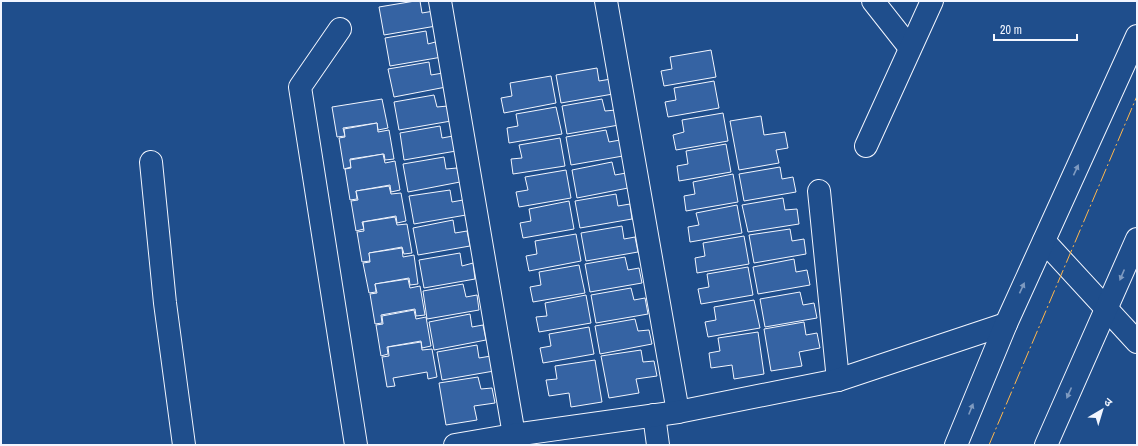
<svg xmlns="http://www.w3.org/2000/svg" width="1138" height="446" font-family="'Archivo Narrow','Noto Sans Devanagari',sans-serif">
<rect width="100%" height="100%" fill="#1f4e8c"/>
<g fill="#3563a3" stroke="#f2f6ff">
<path d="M 415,1 L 420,1 L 422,13 L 434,11 L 436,26 L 384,35 L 379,7 Z"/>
<path d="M 426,31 L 428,44 L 439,41 L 442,57 L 390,66 L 385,38 Z"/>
<path d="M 711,50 L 716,77 L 664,86 L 661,71 L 672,69 L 670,57 Z"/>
<path d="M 429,62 L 431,75 L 443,73 L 446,87 L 394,97 L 388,69 Z"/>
<path d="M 597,68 L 599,81 L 611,79 L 613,94 L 561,103 L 556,75 Z"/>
<path d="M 551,76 L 556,103 L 504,113 L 501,98 L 512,96 L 510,83 Z"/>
<path d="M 714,81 L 719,108 L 668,117 L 665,102 L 676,100 L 674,88 Z"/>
<path d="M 434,95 L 437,107 L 448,106 L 451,121 L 399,130 L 394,102 Z"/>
<path d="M 382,99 L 388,128 L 378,130 L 377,123 L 343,128 L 345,136 L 337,137 L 332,107 Z"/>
<path d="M 602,99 L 605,111 L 616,110 L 619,125 L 567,134 L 562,106 Z"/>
<path d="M 556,107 L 562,134 L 509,143 L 507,128 L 518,126 L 516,114 Z"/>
<path d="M 723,113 L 728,141 L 676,150 L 673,135 L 684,132 L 682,120 Z"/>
<path d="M 761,116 L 764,135 L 785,132 L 788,148 L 776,150 L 779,163 L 739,170 L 730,121 Z"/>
<path d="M 377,123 L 378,132 L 389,130 L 394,159 L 385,160 L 384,154 L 350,159 L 351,167 L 344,169 L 339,138 L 345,137 L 344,129 Z"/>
<path d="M 440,126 L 442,138 L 453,136 L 456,151 L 404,160 L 400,133 Z"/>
<path d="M 606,130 L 609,142 L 620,140 L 623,156 L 571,165 L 566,137 Z"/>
<path d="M 560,138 L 565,166 L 513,174 L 511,159 L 522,158 L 519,145 Z"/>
<path d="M 726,144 L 731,172 L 679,181 L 677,166 L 688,164 L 686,151 Z"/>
<path d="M 383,154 L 385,163 L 395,161 L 400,190 L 391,192 L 390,185 L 356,191 L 357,199 L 350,200 L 345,169 L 351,168 L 350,160 Z"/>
<path d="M 444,157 L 446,169 L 457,168 L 460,182 L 408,192 L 403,164 Z"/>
<path d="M 612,162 L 615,175 L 626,173 L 628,188 L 577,198 L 572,170 Z"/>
<path d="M 780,167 L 782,179 L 793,177 L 796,192 L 744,201 L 739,174 Z"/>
<path d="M 566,170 L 571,198 L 519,207 L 516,192 L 528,190 L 525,177 Z"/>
<path d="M 733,174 L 738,202 L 686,211 L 684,196 L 695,194 L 693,182 Z"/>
<path d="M 389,186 L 391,194 L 401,193 L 406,221 L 397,223 L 396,216 L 362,222 L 364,229 L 356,231 L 351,201 L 358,200 L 356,191 Z"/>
<path d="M 450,190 L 452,202 L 463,200 L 466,215 L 414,224 L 409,196 Z"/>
<path d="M 616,194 L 618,206 L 630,204 L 632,219 L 580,228 L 575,201 Z"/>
<path d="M 783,198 L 785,210 L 797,209 L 799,224 L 748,232 L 742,205 Z"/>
<path d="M 569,201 L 574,229 L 523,238 L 520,223 L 531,221 L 529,209 Z"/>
<path d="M 737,205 L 742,233 L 690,242 L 688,227 L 699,225 L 696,213 Z"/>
<path d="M 395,217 L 397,225 L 407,224 L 412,253 L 404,254 L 402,247 L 369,253 L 370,261 L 362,262 L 357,232 L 364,231 L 363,222 Z"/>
<path d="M 453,220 L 455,233 L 467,231 L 470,246 L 418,255 L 413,228 Z"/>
<path d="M 622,226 L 624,239 L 635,237 L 638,252 L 586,261 L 581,233 Z"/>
<path d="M 790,229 L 792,241 L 804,239 L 806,254 L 754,263 L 749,235 Z"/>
<path d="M 576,234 L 581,261 L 529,271 L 526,256 L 537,254 L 535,241 Z"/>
<path d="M 744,236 L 749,264 L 697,273 L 695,258 L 705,256 L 703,243 Z"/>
<path d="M 402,248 L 403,257 L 414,255 L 418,284 L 410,285 L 409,278 L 375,284 L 376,292 L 369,293 L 363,263 L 370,262 L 369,253 Z"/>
<path d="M 460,253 L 462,266 L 473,263 L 475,279 L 424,288 L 419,260 Z"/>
<path d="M 625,257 L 628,270 L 639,268 L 642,283 L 590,292 L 585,264 Z"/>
<path d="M 794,259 L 796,272 L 807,270 L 810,285 L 758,294 L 753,267 Z"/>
<path d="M 579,265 L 585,293 L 533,302 L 530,287 L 541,285 L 539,272 Z"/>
<path d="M 748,267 L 753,295 L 701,304 L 698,289 L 709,287 L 707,274 Z"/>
<path d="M 408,279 L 410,288 L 420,286 L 425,315 L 416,316 L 415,309 L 381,315 L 382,323 L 375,324 L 370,294 L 377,293 L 375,284 Z"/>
<path d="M 463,284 L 466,297 L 477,295 L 479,310 L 427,319 L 423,291 Z"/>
<path d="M 631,288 L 634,300 L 645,298 L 648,314 L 596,323 L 591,295 Z"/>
<path d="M 800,292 L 803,305 L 814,303 L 817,318 L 765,327 L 760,299 Z"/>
<path d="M 586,295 L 591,323 L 539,332 L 536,317 L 547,316 L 545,303 Z"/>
<path d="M 754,300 L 760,328 L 708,337 L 705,322 L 716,320 L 714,307 Z"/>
<path d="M 414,310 L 416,319 L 426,317 L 431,346 L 422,348 L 421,341 L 387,347 L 388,354 L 381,356 L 376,325 L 383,324 L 382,316 Z"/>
<path d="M 470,314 L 472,327 L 483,325 L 486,340 L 434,350 L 429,322 Z"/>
<path d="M 635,319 L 638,331 L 649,330 L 652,344 L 600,354 L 595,326 Z"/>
<path d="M 804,322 L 806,335 L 817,333 L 820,348 L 799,352 L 802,366 L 771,371 L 764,329 Z"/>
<path d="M 589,327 L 594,354 L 543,363 L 540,348 L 551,346 L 549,334 Z"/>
<path d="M 758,332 L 764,374 L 734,379 L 732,365 L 711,368 L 709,353 L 720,351 L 718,338 Z"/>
<path d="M 421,342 L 422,350 L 432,349 L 437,377 L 428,379 L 427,372 L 393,378 L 395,386 L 387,387 L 382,357 L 389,356 L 388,347 Z"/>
<path d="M 477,345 L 479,358 L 491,356 L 494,371 L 442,380 L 437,352 Z"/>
<path d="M 641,350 L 643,362 L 654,361 L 657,376 L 636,379 L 639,393 L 609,398 L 601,356 Z"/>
<path d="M 595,360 L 602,402 L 571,407 L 569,393 L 549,396 L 546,380 L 557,379 L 555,366 Z"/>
<path d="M 478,377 L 481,389 L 492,388 L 495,403 L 474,406 L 477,420 L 446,425 L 439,383 Z"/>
</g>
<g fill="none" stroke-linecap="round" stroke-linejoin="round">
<defs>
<g id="street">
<path d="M 440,1 L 514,435"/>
<path d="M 606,1 L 678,412"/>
<path d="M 873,1 L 910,48"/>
<path d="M 340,29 L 300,87 L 356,445"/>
<path d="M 866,146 L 932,1"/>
<path d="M 151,162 L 165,303 L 184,445"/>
<path d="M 819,191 L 838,380"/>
<path d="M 1044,241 L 1137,342"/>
<path d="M 654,415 L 658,445"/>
<path d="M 455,445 L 514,435 L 678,412 L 838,380 L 1006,324"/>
<path d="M 956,445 L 1006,324 L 1137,36"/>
<path d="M 1046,445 L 1137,239"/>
</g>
</defs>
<use href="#street" stroke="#f2f6ff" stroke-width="24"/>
<use href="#street" stroke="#1f4e8c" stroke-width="22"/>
<path stroke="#ffb74d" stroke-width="1" stroke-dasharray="14 3 2 3" stroke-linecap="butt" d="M 989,445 L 1137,96"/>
</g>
<defs><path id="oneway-solid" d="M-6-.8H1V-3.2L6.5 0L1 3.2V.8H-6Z"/></defs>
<g fill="#7e9ac0">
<use href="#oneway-solid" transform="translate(1076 170) rotate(-65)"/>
<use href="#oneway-solid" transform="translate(1122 275) rotate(113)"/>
<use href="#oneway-solid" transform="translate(1022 288) rotate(-65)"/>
<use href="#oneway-solid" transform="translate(1069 393) rotate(114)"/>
<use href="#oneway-solid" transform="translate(971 409) rotate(-68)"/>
</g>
<rect width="1138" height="446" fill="none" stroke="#f2f6ff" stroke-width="4"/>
<g transform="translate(1102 410) rotate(38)" stroke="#1f4e8c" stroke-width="3" paint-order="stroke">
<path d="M0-3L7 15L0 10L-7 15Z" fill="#f2f6ff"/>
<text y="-6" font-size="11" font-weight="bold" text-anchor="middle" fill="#f2f6ff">उ</text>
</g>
<path d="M994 34v6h83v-6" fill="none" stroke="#f2f6ff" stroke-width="2"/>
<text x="1000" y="34" font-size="12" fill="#f2f6ff" stroke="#1f4e8c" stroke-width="3" paint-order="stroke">20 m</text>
</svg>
